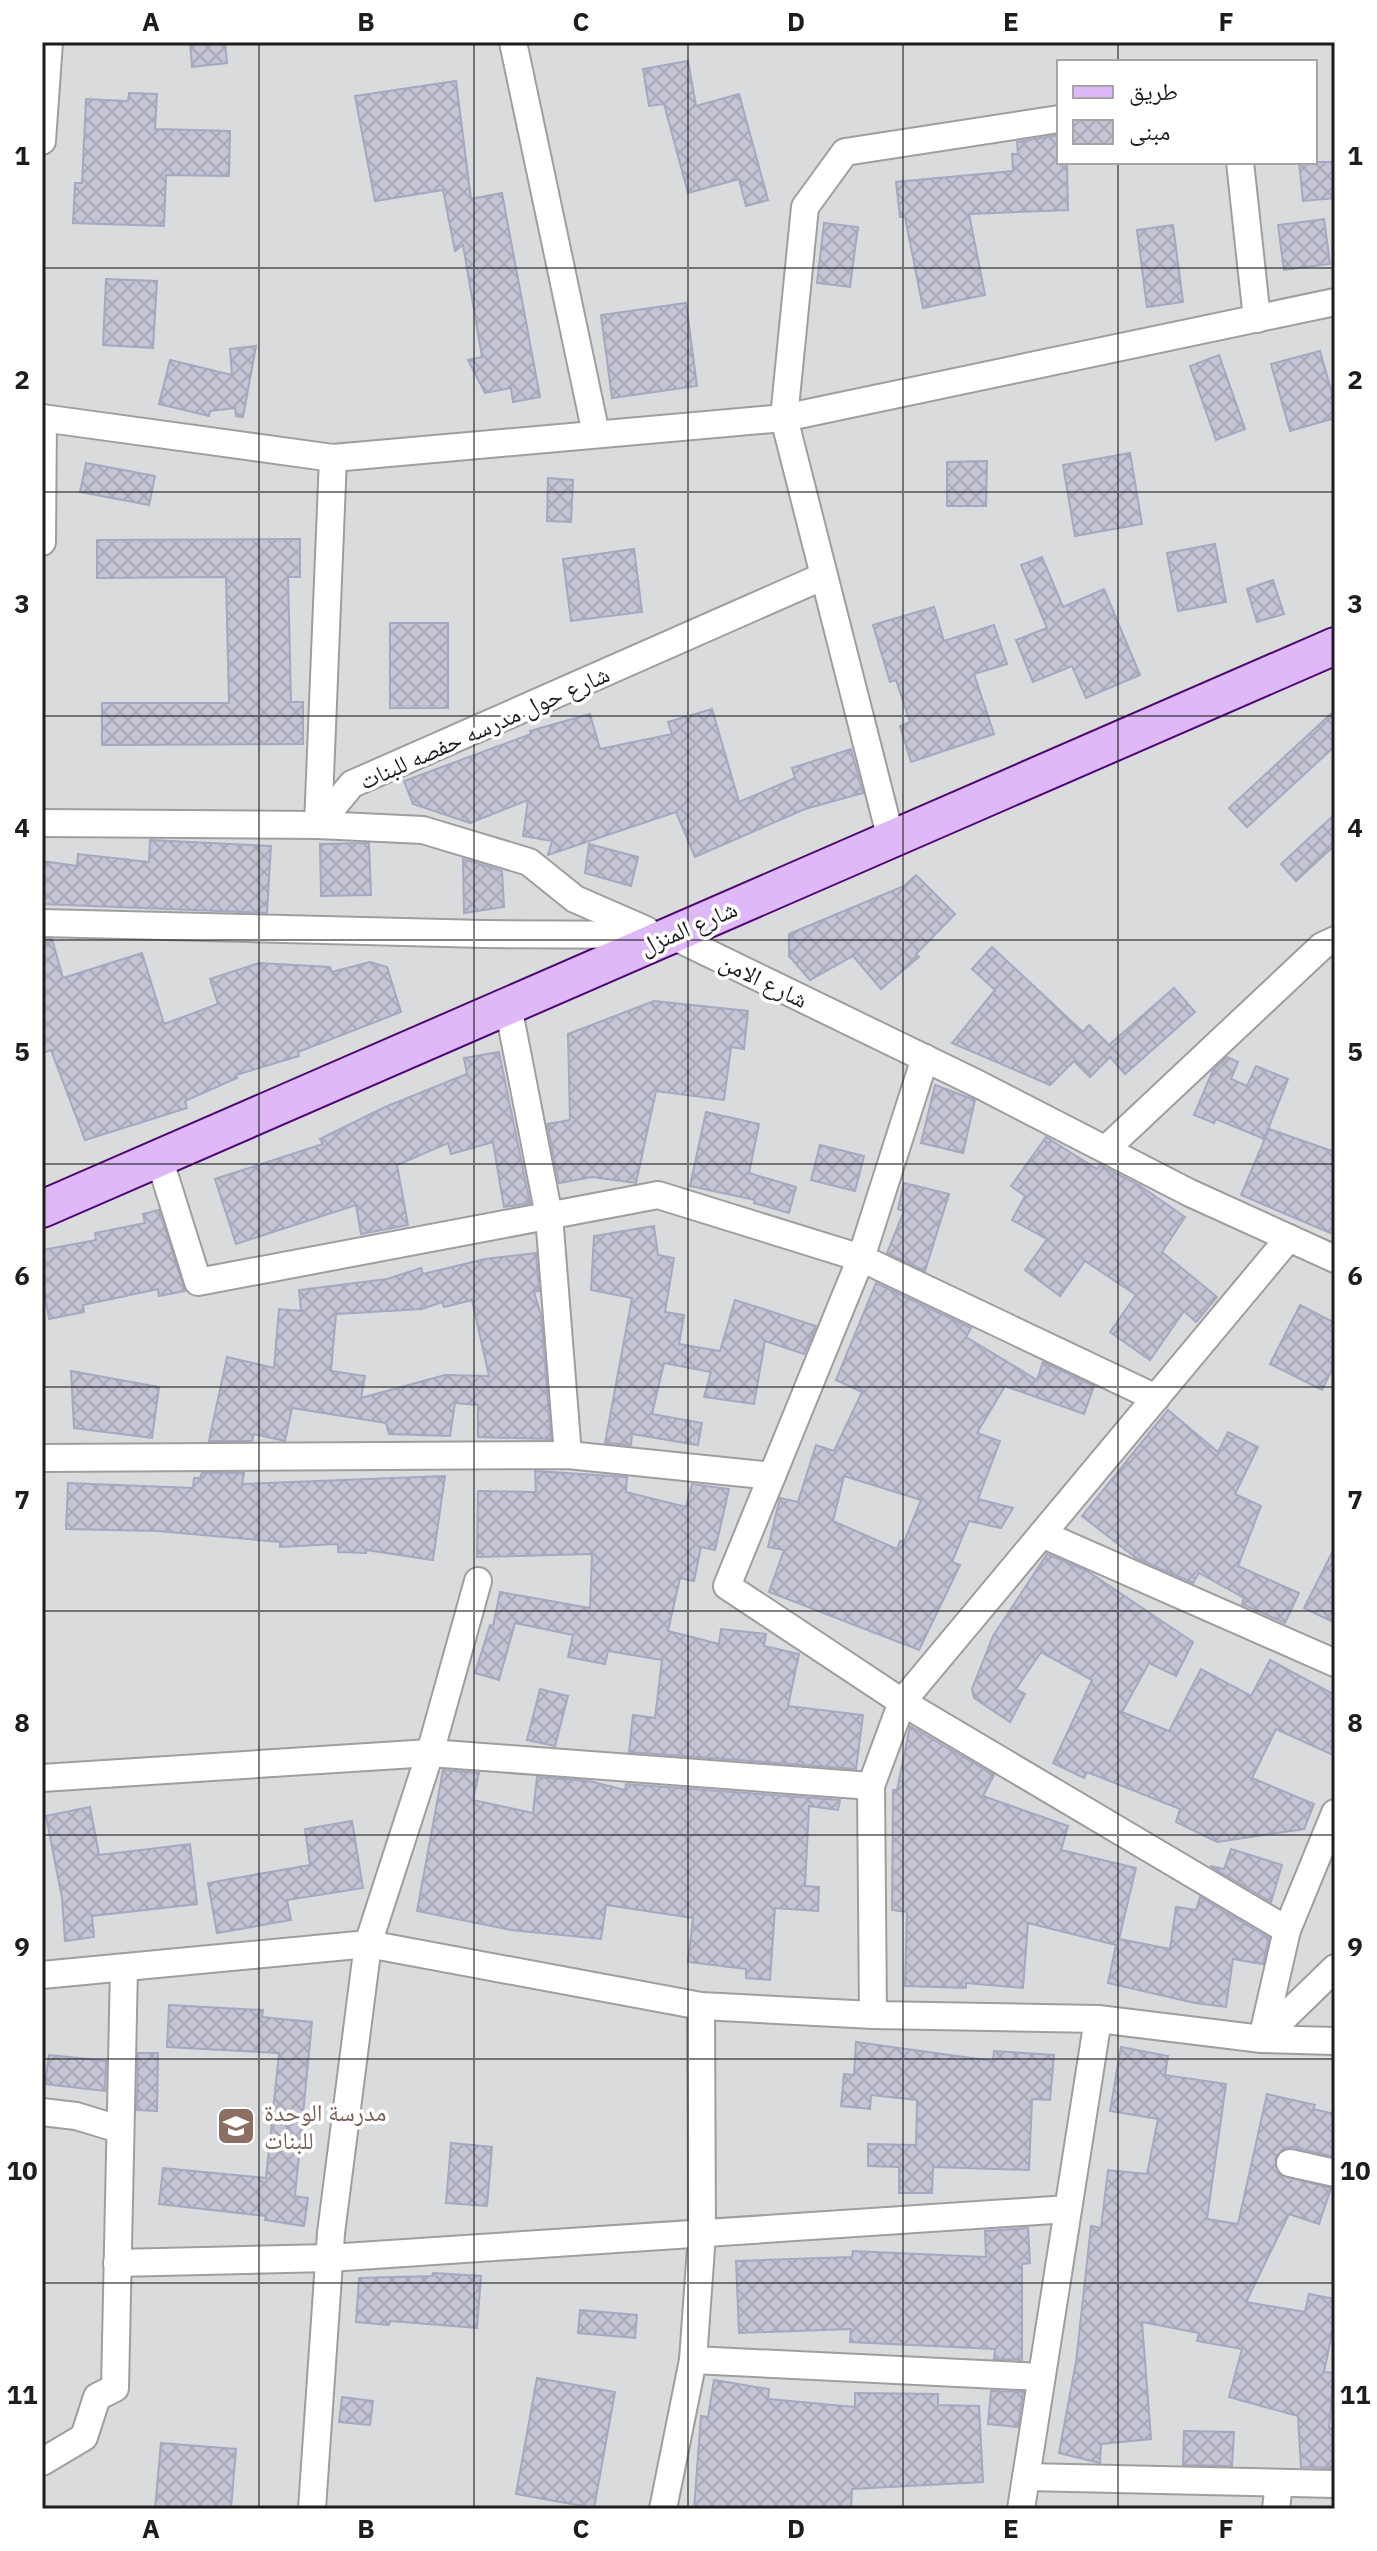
<svg xmlns="http://www.w3.org/2000/svg" width="1377" height="2551" font-family="'IBM Plex Sans','Noto Naskh Arabic',sans-serif">
<defs>
<pattern id="building-cross-hatch" width="8" height="8" patternUnits="userSpaceOnUse" patternTransform="scale(2)"><rect width="8" height="8" fill="#c4c4d5"/><path d="M0 0l8 8M0 8l8-8" fill="none" stroke="#a8a8b6"/></pattern>
</defs>
<rect width="100%" height="100%" fill="#e6e4ee"/>
<path fill="#dadbdc" fill-rule="evenodd" d="M 42,42 L 1335,42 L 1335,2509 L 42,2509 ZM 1059,62 L 1315,62 L 1315,162 L 1059,162 Z"/>
<g fill="url(#building-cross-hatch)" stroke="#a6a7c0" stroke-width="2" fill-rule="evenodd">
<path d="M 190,42 L 225,42 L 227,63 L 192,67 Z"/>
<path d="M 688,61 L 696,106 L 739,94 L 768,200 L 746,206 L 739,179 L 688,193 L 664,104 L 649,106 L 643,69 Z"/>
<path d="M 456,81 L 471,199 L 502,193 L 540,397 L 513,402 L 511,388 L 485,393 L 468,360 L 482,357 L 463,245 L 455,251 L 443,190 L 375,201 L 355,96 Z"/>
<path d="M 129,93 L 157,94 L 155,129 L 230,131 L 229,176 L 166,175 L 164,226 L 73,223 L 75,183 L 82,183 L 86,99 L 128,101 Z"/>
<path d="M 1059,135 L 1059,162 L 1067,162 L 1068,210 L 969,214 L 985,295 L 923,308 L 905,217 L 900,217 L 896,182 L 1013,171 L 1012,154 L 1018,154 L 1017,142 Z"/>
<path d="M 1299,162 L 1335,162 L 1335,198 L 1303,201 Z"/>
<path d="M 1324,219 L 1330,264 L 1284,270 L 1278,225 Z"/>
<path d="M 824,223 L 858,227 L 850,287 L 817,283 Z"/>
<path d="M 1173,225 L 1183,302 L 1147,307 L 1137,230 Z"/>
<path d="M 106,279 L 157,281 L 153,348 L 103,345 Z"/>
<path d="M 686,303 L 697,386 L 612,398 L 601,315 Z"/>
<path d="M 256,346 L 243,417 L 236,416 L 235,408 L 210,411 L 209,416 L 159,404 L 170,360 L 232,375 L 230,349 Z"/>
<path d="M 1320,351 L 1335,404 L 1335,418 L 1290,431 L 1271,364 Z"/>
<path d="M 1219,355 L 1245,429 L 1216,440 L 1190,366 Z"/>
<path d="M 1130,453 L 1142,524 L 1075,536 L 1063,465 Z"/>
<path d="M 987,461 L 986,506 L 947,506 L 947,462 Z"/>
<path d="M 86,463 L 155,476 L 149,505 L 80,492 Z"/>
<path d="M 548,478 L 573,480 L 571,522 L 547,521 Z"/>
<path d="M 300,539 L 300,577 L 288,577 L 291,702 L 303,702 L 303,744 L 102,745 L 102,703 L 229,703 L 226,577 L 97,578 L 97,540 Z"/>
<path d="M 1215,544 L 1226,602 L 1178,611 L 1167,553 Z"/>
<path d="M 634,549 L 642,612 L 571,621 L 563,559 Z"/>
<path d="M 1042,557 L 1063,607 L 1104,589 L 1140,675 L 1086,698 L 1072,666 L 1033,682 L 1016,640 L 1047,628 L 1021,565 Z"/>
<path d="M 1273,580 L 1284,614 L 1257,622 L 1247,589 Z"/>
<path d="M 934,607 L 944,641 L 994,625 L 1007,664 L 974,674 L 994,734 L 911,762 L 900,726 L 910,722 L 896,680 L 890,682 L 873,625 Z"/>
<rect x="390" y="623" width="58" height="85"/>
<path d="M 712,709 L 739,802 L 795,778 L 792,768 L 851,749 L 863,793 L 805,809 L 695,857 L 676,812 L 548,855 L 552,841 L 523,836 L 528,800 L 470,823 L 413,804 L 404,781 L 531,734 L 530,731 L 590,714 L 600,749 L 672,734 L 668,722 Z"/>
<path d="M 1335,710 L 1335,746 L 1247,827 L 1229,808 Z"/>
<path d="M 1335,814 L 1335,845 L 1296,881 L 1281,864 Z"/>
<path d="M 150,840 L 271,846 L 267,913 L 42,904 L 42,861 L 77,866 L 78,854 L 149,862 Z"/>
<path d="M 369,843 L 371,895 L 321,896 L 320,844 Z"/>
<path d="M 589,844 L 638,857 L 631,886 L 585,873 Z"/>
<path d="M 463,859 L 502,871 L 504,907 L 464,913 Z"/>
<path d="M 916,875 L 955,914 L 916,954 L 919,957 L 881,989 L 853,956 L 810,980 L 789,956 L 789,934 L 904,886 Z"/>
<path d="M 42,939 L 52,939 L 63,978 L 142,953 L 164,1024 L 218,1004 L 210,979 L 259,963 L 330,967 L 332,972 L 370,962 L 387,967 L 401,1012 L 298,1052 L 299,1056 L 236,1075 L 237,1078 L 185,1101 L 187,1108 L 85,1140 L 51,1050 L 42,1053 Z"/>
<path d="M 992,947 L 1083,1032 L 1089,1025 L 1109,1045 L 1174,988 L 1195,1012 L 1125,1074 L 1110,1057 L 1090,1077 L 1074,1061 L 1050,1085 L 952,1043 L 995,990 L 972,969 Z"/>
<path d="M 654,1001 L 748,1011 L 744,1049 L 731,1047 L 724,1100 L 656,1091 L 636,1183 L 592,1177 L 559,1183 L 547,1124 L 570,1120 L 568,1034 Z"/>
<path d="M 499,1052 L 530,1203 L 504,1207 L 493,1142 L 451,1154 L 448,1143 L 397,1165 L 408,1225 L 361,1234 L 356,1205 L 236,1244 L 215,1179 L 323,1144 L 320,1139 L 385,1107 L 467,1074 L 464,1058 Z"/>
<path d="M 1227,1057 L 1238,1062 L 1231,1079 L 1247,1086 L 1256,1066 L 1288,1079 L 1264,1139 L 1216,1119 L 1214,1123 L 1194,1115 L 1213,1070 Z"/>
<path d="M 935,1085 L 975,1100 L 963,1153 L 921,1143 Z"/>
<path d="M 706,1112 L 759,1124 L 749,1173 L 796,1187 L 789,1213 L 754,1203 L 755,1200 L 690,1186 Z"/>
<path d="M 1269,1129 L 1335,1152 L 1335,1235 L 1241,1195 Z"/>
<path d="M 1046,1137 L 1097,1169 L 1100,1165 L 1139,1185 L 1185,1217 L 1162,1252 L 1217,1297 L 1196,1322 L 1184,1311 L 1150,1360 L 1110,1332 L 1136,1295 L 1085,1261 L 1060,1296 L 1025,1270 L 1047,1239 L 1012,1220 L 1025,1196 L 1011,1186 Z"/>
<path d="M 820,1145 L 864,1156 L 855,1191 L 811,1180 Z"/>
<path d="M 904,1183 L 949,1194 L 925,1271 L 887,1253 L 904,1211 L 898,1209 Z"/>
<path d="M 159,1210 L 185,1291 L 159,1296 L 158,1289 L 83,1305 L 84,1312 L 49,1319 L 42,1278 L 42,1250 L 96,1240 L 95,1233 L 145,1223 L 143,1214 Z"/>
<path d="M 654,1226 L 658,1255 L 674,1258 L 665,1312 L 684,1315 L 679,1344 L 720,1351 L 735,1300 L 816,1326 L 804,1354 L 765,1341 L 754,1404 L 704,1397 L 711,1372 L 664,1363 L 652,1414 L 702,1423 L 698,1445 L 632,1434 L 631,1445 L 605,1443 L 632,1298 L 591,1290 L 594,1236 Z"/>
<path d="M 536,1253 L 539,1291 L 534,1292 L 541,1315 L 551,1439 L 478,1437 L 478,1405 L 455,1403 L 450,1436 L 389,1434 L 386,1423 L 292,1408 L 285,1441 L 254,1434 L 252,1441 L 209,1441 L 227,1357 L 274,1368 L 279,1309 L 301,1311 L 299,1290 L 387,1279 L 421,1268 L 423,1274 L 485,1259 ZM 472,1300 L 489,1376 L 445,1375 L 361,1398 L 365,1376 L 331,1371 L 336,1314 L 422,1309 L 442,1302 L 444,1307 Z"/>
<path d="M 876,1283 L 971,1328 L 966,1337 L 1037,1380 L 1043,1362 L 1094,1386 L 1084,1414 L 1005,1386 L 977,1433 L 1000,1441 L 978,1499 L 1013,1508 L 1001,1528 L 969,1521 L 952,1562 L 960,1565 L 919,1650 L 769,1592 L 784,1550 L 768,1547 L 780,1498 L 798,1502 L 816,1445 L 834,1451 L 862,1392 L 836,1380 ZM 844,1476 L 921,1500 L 904,1542 L 900,1541 L 897,1549 L 833,1521 Z"/>
<path d="M 1300,1305 L 1335,1323 L 1335,1363 L 1322,1390 L 1270,1364 Z"/>
<path d="M 71,1371 L 159,1387 L 152,1438 L 74,1428 Z"/>
<path d="M 1168,1410 L 1218,1452 L 1228,1432 L 1258,1447 L 1235,1494 L 1261,1506 L 1238,1566 L 1299,1593 L 1285,1623 L 1242,1604 L 1244,1598 L 1199,1573 L 1193,1583 L 1136,1558 L 1082,1516 Z"/>
<path d="M 535,1471 L 627,1477 L 626,1492 L 686,1507 L 692,1484 L 729,1489 L 715,1550 L 701,1547 L 694,1581 L 680,1578 L 668,1631 L 719,1644 L 721,1629 L 766,1634 L 764,1646 L 799,1654 L 788,1706 L 863,1715 L 856,1769 L 629,1752 L 633,1715 L 655,1718 L 662,1660 L 608,1651 L 605,1664 L 568,1657 L 573,1635 L 515,1623 L 499,1680 L 475,1673 L 490,1625 L 493,1626 L 500,1592 L 590,1608 L 592,1554 L 477,1557 L 478,1491 L 536,1492 Z"/>
<path d="M 202,1473 L 244,1473 L 242,1484 L 445,1476 L 433,1560 L 366,1550 L 366,1553 L 338,1552 L 338,1544 L 280,1547 L 280,1542 L 158,1531 L 66,1529 L 68,1483 L 193,1488 L 194,1478 L 200,1478 Z"/>
<path d="M 1335,1547 L 1335,1623 L 1304,1608 Z"/>
<path d="M 1047,1554 L 1087,1571 L 1193,1642 L 1176,1676 L 1149,1663 L 1122,1712 L 1169,1731 L 1201,1669 L 1251,1696 L 1270,1660 L 1335,1695 L 1335,1756 L 1276,1729 L 1252,1778 L 1314,1804 L 1304,1829 L 1217,1842 L 1176,1822 L 1180,1809 L 1087,1772 L 1084,1778 L 1053,1763 L 1092,1680 L 1041,1652 L 1016,1689 L 1025,1694 L 1010,1722 L 974,1698 L 972,1689 L 993,1636 Z"/>
<path d="M 540,1689 L 568,1696 L 555,1746 L 527,1740 Z"/>
<path d="M 910,1726 L 994,1775 L 983,1796 L 1068,1826 L 1061,1850 L 1136,1868 L 1119,1939 L 1170,1949 L 1176,1907 L 1196,1910 L 1200,1897 L 1269,1938 L 1263,1964 L 1233,1959 L 1226,2007 L 1195,2003 L 1108,1983 L 1116,1945 L 1028,1923 L 1023,1988 L 966,1983 L 966,1988 L 905,1986 L 907,1912 L 892,1910 L 893,1790 L 897,1790 Z"/>
<path d="M 443,1770 L 479,1773 L 473,1800 L 533,1813 L 537,1777 L 589,1781 L 625,1790 L 626,1784 L 840,1800 L 838,1810 L 809,1806 L 805,1886 L 819,1887 L 818,1911 L 775,1908 L 770,1980 L 746,1978 L 746,1969 L 688,1962 L 693,1918 L 606,1905 L 601,1939 L 511,1930 L 417,1911 Z"/>
<path d="M 90,1807 L 99,1855 L 190,1844 L 197,1904 L 92,1916 L 94,1937 L 65,1941 L 62,1898 L 46,1816 Z"/>
<path d="M 352,1821 L 363,1888 L 287,1900 L 291,1920 L 217,1933 L 208,1883 L 310,1865 L 305,1829 Z"/>
<path d="M 1231,1849 L 1282,1865 L 1271,1902 L 1210,1866 L 1224,1869 Z"/>
<path d="M 169,2005 L 263,2010 L 262,2017 L 312,2022 L 295,2196 L 308,2198 L 304,2226 L 265,2220 L 266,2216 L 159,2204 L 163,2168 L 266,2178 L 279,2053 L 167,2047 Z"/>
<path d="M 856,2042 L 993,2061 L 994,2051 L 1054,2055 L 1050,2100 L 1032,2099 L 1029,2170 L 933,2167 L 932,2193 L 899,2193 L 899,2167 L 868,2166 L 868,2144 L 916,2145 L 917,2100 L 871,2095 L 870,2109 L 841,2106 L 844,2074 L 854,2075 Z"/>
<path d="M 1121,2047 L 1168,2056 L 1165,2075 L 1226,2084 L 1207,2219 L 1238,2224 L 1267,2094 L 1315,2105 L 1313,2109 L 1335,2114 L 1335,2157 L 1293,2147 L 1284,2148 L 1275,2159 L 1280,2175 L 1331,2188 L 1319,2224 L 1289,2214 L 1246,2302 L 1305,2312 L 1309,2294 L 1335,2299 L 1335,2318 L 1324,2372 L 1334,2373 L 1329,2428 L 1335,2428 L 1335,2468 L 1301,2467 L 1298,2416 L 1229,2397 L 1242,2349 L 1197,2341 L 1199,2333 L 1142,2322 L 1151,2439 L 1101,2444 L 1100,2463 L 1059,2453 L 1076,2362 L 1091,2226 L 1101,2228 L 1108,2170 L 1147,2174 L 1158,2119 L 1110,2111 Z"/>
<path d="M 138,2053 L 158,2053 L 157,2111 L 137,2110 Z"/>
<path d="M 49,2055 L 106,2061 L 105,2091 L 45,2084 Z"/>
<path d="M 451,2143 L 492,2147 L 487,2206 L 446,2203 Z"/>
<path d="M 1028,2228 L 1030,2263 L 1022,2264 L 1022,2360 L 994,2359 L 995,2349 L 850,2342 L 851,2329 L 739,2333 L 736,2261 L 852,2257 L 853,2251 L 986,2257 L 985,2231 Z"/>
<path d="M 433,2273 L 481,2276 L 477,2328 L 390,2321 L 389,2325 L 356,2322 L 359,2278 L 432,2276 Z"/>
<path d="M 580,2310 L 637,2315 L 635,2338 L 578,2333 Z"/>
<path d="M 537,2378 L 615,2392 L 594,2508 L 516,2494 Z"/>
<path d="M 714,2380 L 769,2389 L 768,2399 L 855,2407 L 855,2393 L 938,2394 L 938,2405 L 979,2406 L 983,2482 L 852,2489 L 851,2509 L 694,2509 L 701,2416 L 708,2417 Z"/>
<path d="M 991,2391 L 1023,2392 L 1018,2427 L 988,2424 Z"/>
<path d="M 342,2397 L 373,2401 L 370,2425 L 339,2422 Z"/>
<path d="M 1184,2431 L 1234,2432 L 1232,2466 L 1183,2465 Z"/>
<path d="M 161,2443 L 236,2449 L 231,2509 L 155,2509 Z"/>
</g>
<g fill="none" stroke-linecap="round" stroke-linejoin="round">
<defs>
<g id="street">
<path d="M 513,42 L 596,434"/>
<path d="M 42,141 L 49,42"/>
<path d="M 1240,162 L 1257,319"/>
<path d="M 42,418 L 333,458 L 784,418 L 1335,302"/>
<path d="M 42,542 L 43,418"/>
<path d="M 42,823 L 318,825 L 423,830 L 529,862 L 575,899 L 646,930"/>
<path d="M 318,825 L 352,784 L 824,576"/>
<path d="M 318,825 L 333,458"/>
<path d="M 891,839 L 784,418 L 805,207 L 845,152 L 1059,119"/>
<path d="M 42,923 L 484,934 L 671,935 L 978,1084 L 1190,1193 L 1335,1259"/>
<path d="M 508,1006 L 549,1216 L 568,1455"/>
<path d="M 925,1058 L 861,1258 L 1156,1398"/>
<path d="M 1106,1149 L 1322,946 L 1335,940"/>
<path d="M 159,1158 L 198,1282 L 658,1195 L 861,1258 L 727,1586 L 902,1702 L 1287,1930"/>
<path d="M 42,1458 L 568,1455 L 772,1476"/>
<path d="M 1042,1534 L 1335,1663"/>
<path d="M 42,1778 L 430,1753 L 871,1786"/>
<path d="M 42,1975 L 368,1944 L 701,2006 L 873,2015 L 1098,2019 L 1262,2039 L 1335,2041"/>
<path d="M 873,2015 L 871,1786 L 902,1702 L 1289,1238"/>
<path d="M 1262,2039 L 1287,1930 L 1335,1813"/>
<path d="M 1262,2039 L 1335,1968"/>
<path d="M 42,2112 L 76,2116 L 119,2129"/>
<path d="M 1290,2163 L 1335,2173"/>
<path d="M 117,2263 L 329,2258 L 1068,2209"/>
<path d="M 693,2360 L 1041,2377"/>
<path d="M 42,2462 L 84,2437 L 97,2397 L 115,2388 L 124,1968"/>
<path d="M 1026,2477 L 1335,2484"/>
<path d="M 312,2509 L 331,2233 L 368,1944 L 430,1753 L 478,1581"/>
<path d="M 663,2509 L 693,2360 L 702,2234 L 701,2006"/>
<path d="M 1021,2509 L 1098,2019"/>
<path d="M 1276,2509 L 1279,2483"/>
</g>
<path id="secondary" d="M 42,1209 L 1335,646"/>
</defs>
<use href="#street" stroke="#9e9e9e" stroke-width="30"/>
<use href="#secondary" stroke="#4d0871" stroke-width="40"/>
<use href="#street" stroke="#fff" stroke-width="26"/>
<use href="#secondary" stroke="#deb8f7" stroke-width="36"/>
</g>
<path fill="none" stroke="#1d1d1d" stroke-width="2" stroke-opacity="0.55" d="M 259,42 L 259,2509M 474,42 L 474,2509M 688,42 L 688,2509M 903,42 L 903,2509M 1118,42 L 1118,62M 1118,162 L 1118,2509M 42,268 L 1335,268M 42,492 L 1335,492M 42,716 L 1335,716M 42,940 L 1335,940M 42,1164 L 1335,1164M 42,1387 L 1335,1387M 42,1611 L 1335,1611M 42,1835 L 1335,1835M 42,2059 L 1335,2059M 42,2283 L 1335,2283"/>
<defs>
<symbol id="school-square" viewBox="-11 -11 22 22"><rect x="-9" y="-9" width="18" height="18" rx="4" fill="#8d6e63" stroke="#fff"/><path d="M0-5L7-2L0 1L-7-2ZM-4 1L0 2.5L4 1V4Q0 6-4 4Z" fill="#fff"/></symbol>
</defs>
<g fill-rule="evenodd">
<use href="#school-square" x="214" y="2104" width="44" height="44"/>
</g>
<g text-anchor="middle" dominant-baseline="central" stroke-width="7" stroke-linejoin="round" paint-order="stroke">
<g font-size="24" fill="#1d1d1d" stroke="#fff">
<text transform="translate(484 727) rotate(-24)">شارع حول مدرسه حفصه للبنات</text>
<text transform="translate(688 927) rotate(-23)">شارع المنزل</text>
<text transform="translate(764 980) rotate(26)">شارع الامن</text>
</g>
<g font-size="24" fill="#785e54" stroke="#fff" text-anchor="start">
<text x="264" y="2112">مدرسة الوحدة<tspan x="264" dy="28">للبنات</tspan></text>
</g>
</g>
<rect width="1377" height="2551" fill="none" stroke="#ffffff" stroke-width="88"/>
<rect x="1057" y="60" width="260" height="104" fill="#ffffff" stroke="#a5a5a5" stroke-width="2"/>
<rect x="1073" y="86" width="40" height="12" fill="#deb8f7" stroke="#a5a5a5" stroke-width="2"/>
<text x="1129" y="100" font-size="24" fill="#1d1d1d">طريق</text>
<rect x="1073" y="120" width="40" height="24" fill="url(#building-cross-hatch)" stroke="#a5a5a5" stroke-width="2"/>
<text x="1129" y="140" font-size="24" fill="#1d1d1d">مبنى</text>
<rect x="44" y="44" width="1289" height="2463" fill="none" stroke="#1d1d1d" stroke-width="3"/>
<g font-size="26" text-anchor="middle" font-weight="bold" fill="#1d1d1d">
<text x="151" y="31">A</text>
<text x="366" y="31">B</text>
<text x="581" y="31">C</text>
<text x="796" y="31">D</text>
<text x="1011" y="31">E</text>
<text x="1226" y="31">F</text>
<text x="22" y="165">1</text>
<text x="1355" y="165">1</text>
<text x="22" y="389">2</text>
<text x="1355" y="389">2</text>
<text x="22" y="613">3</text>
<text x="1355" y="613">3</text>
<text x="22" y="837">4</text>
<text x="1355" y="837">4</text>
<text x="22" y="1061">5</text>
<text x="1355" y="1061">5</text>
<text x="22" y="1285">6</text>
<text x="1355" y="1285">6</text>
<text x="22" y="1509">7</text>
<text x="1355" y="1509">7</text>
<text x="22" y="1732">8</text>
<text x="1355" y="1732">8</text>
<text x="22" y="1956">9</text>
<text x="1355" y="1956">9</text>
<text x="22" y="2180">10</text>
<text x="1355" y="2180">10</text>
<text x="22" y="2404">11</text>
<text x="1355" y="2404">11</text>
<text x="151" y="2538">A</text>
<text x="366" y="2538">B</text>
<text x="581" y="2538">C</text>
<text x="796" y="2538">D</text>
<text x="1011" y="2538">E</text>
<text x="1226" y="2538">F</text>
</g>
</svg>
